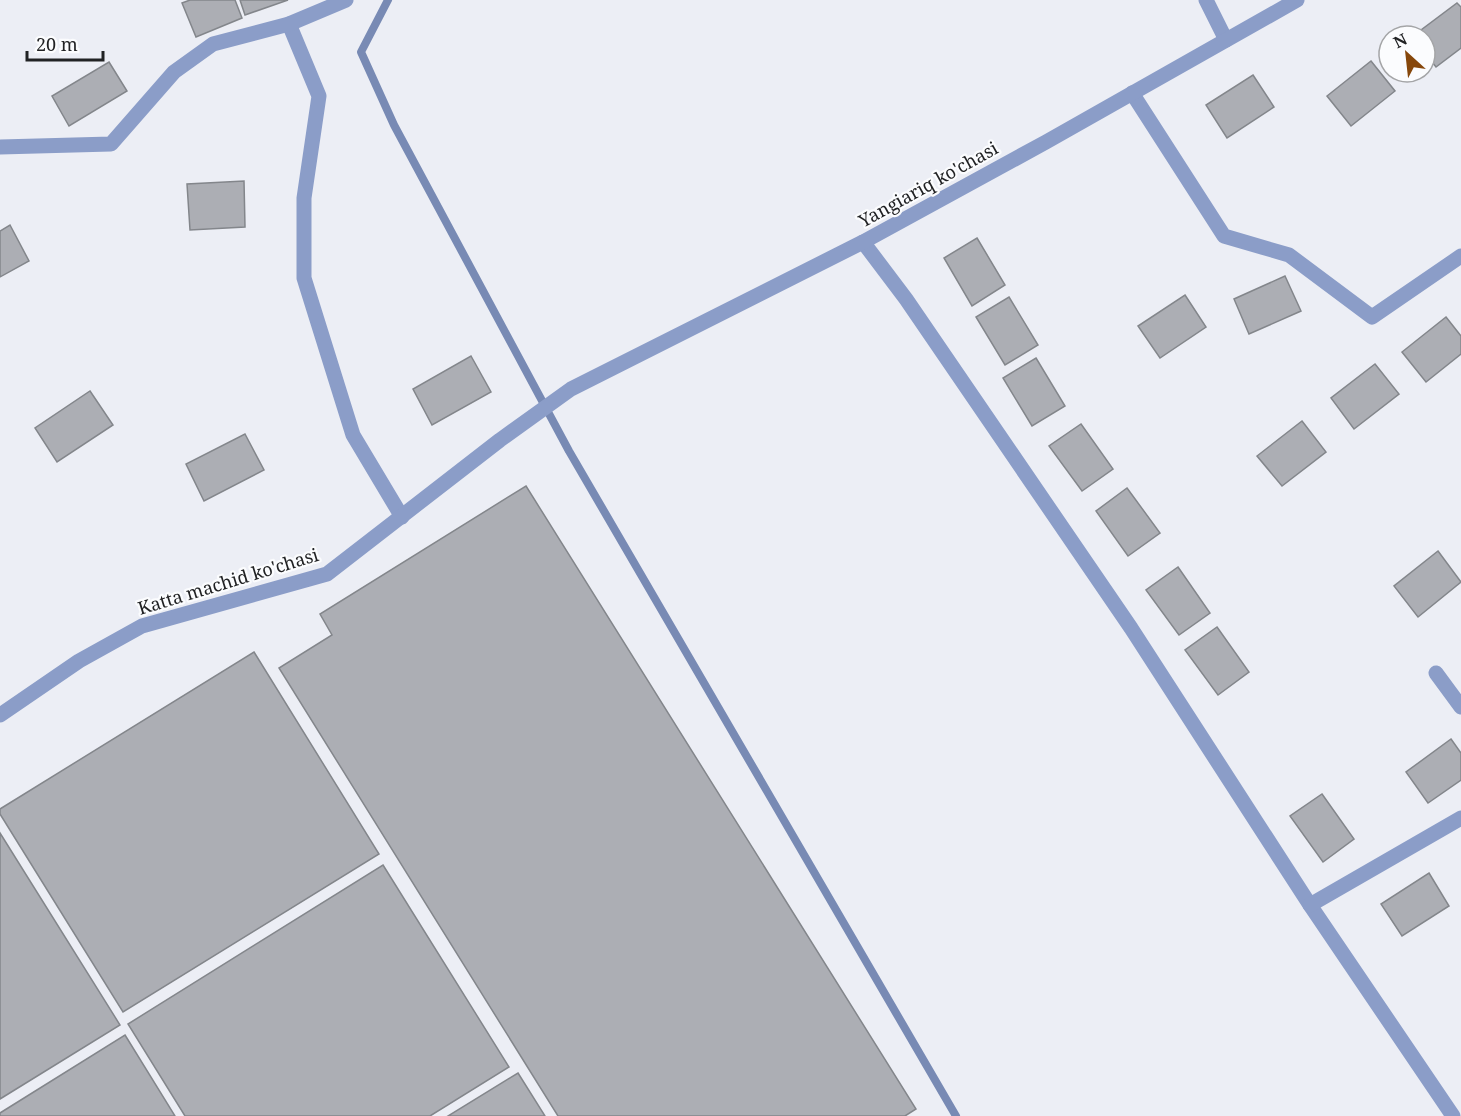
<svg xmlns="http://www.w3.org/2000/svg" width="1461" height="1116" font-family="'Noto Serif',serif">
<rect width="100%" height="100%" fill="#eceef5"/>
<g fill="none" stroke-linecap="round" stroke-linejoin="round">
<path stroke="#788ab4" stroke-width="8" d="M 388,0 L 361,52 L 394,125 L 569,451 L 956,1116"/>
</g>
<g fill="#acaeb4" stroke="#83868b" stroke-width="1.5">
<path d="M 190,0 L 235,0 L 242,18 L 196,37 L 182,3 Z"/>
<path d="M 240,0 L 288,0 L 245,15 Z"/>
<path d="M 1457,3 L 1461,7 L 1461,48 L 1436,67 L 1425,53 L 1425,36 L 1413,36 Z"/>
<path d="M 1371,61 L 1395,91 L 1351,126 L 1327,96 Z"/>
<path d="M 109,62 L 127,91 L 69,126 L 52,96 Z"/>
<path d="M 1253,75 L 1274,107 L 1227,138 L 1206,105 Z"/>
<path d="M 244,181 L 245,227 L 190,230 L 187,184 Z"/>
<path d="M 10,225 L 29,261 L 0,277 L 0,231 Z"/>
<path d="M 977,238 L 1005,285 L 972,306 L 944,258 Z"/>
<path d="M 1285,276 L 1301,311 L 1249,334 L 1234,299 Z"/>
<path d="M 1185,295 L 1206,327 L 1160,358 L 1138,326 Z"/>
<path d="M 1009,297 L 1038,345 L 1005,365 L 976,317 Z"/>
<path d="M 1446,317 L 1461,336 L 1461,354 L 1426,382 L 1402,352 Z"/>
<path d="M 471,356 L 491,392 L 432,425 L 413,389 Z"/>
<path d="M 1036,358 L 1065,406 L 1032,426 L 1003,378 Z"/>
<path d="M 1375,364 L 1399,394 L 1354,429 L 1331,398 Z"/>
<path d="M 90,391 L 113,425 L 57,462 L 35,428 Z"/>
<path d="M 1302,421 L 1326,452 L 1282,486 L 1257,456 Z"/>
<path d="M 1081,424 L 1113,469 L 1082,491 L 1049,446 Z"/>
<path d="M 245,434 L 264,470 L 204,501 L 186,464 Z"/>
<path d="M 526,486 L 916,1109 L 905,1116 L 558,1116 L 279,668 L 332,635 L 320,614 Z"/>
<path d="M 1127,488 L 1160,533 L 1128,556 L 1096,511 Z"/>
<path d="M 1438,551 L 1461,582 L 1418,617 L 1394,586 Z"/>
<path d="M 1178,567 L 1210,613 L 1179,635 L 1146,590 Z"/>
<path d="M 1217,627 L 1249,672 L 1218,695 L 1185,650 Z"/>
<path d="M 254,652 L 379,854 L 123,1012 L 0,814 L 0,809 Z"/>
<path d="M 1451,739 L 1461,753 L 1461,780 L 1428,803 L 1406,772 Z"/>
<path d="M 1322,794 L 1354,839 L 1323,862 L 1290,816 Z"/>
<path d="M 0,833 L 120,1025 L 0,1099 Z"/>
<path d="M 383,865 L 509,1067 L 430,1116 L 185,1116 L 128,1024 Z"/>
<path d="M 1429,873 L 1449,906 L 1402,936 L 1381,904 Z"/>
<path d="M 125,1035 L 175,1116 L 0,1116 L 0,1113 Z"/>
<path d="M 518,1073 L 545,1116 L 448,1116 Z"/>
</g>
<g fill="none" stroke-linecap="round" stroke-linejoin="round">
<g stroke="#8b9dc8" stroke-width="15">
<path d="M 1206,0 L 1226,40"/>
<path d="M 289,24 L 319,96 L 304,198 L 304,278 L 353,435 L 402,517"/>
<path d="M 1132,93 L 1224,236 L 1289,255 L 1372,317 L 1461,256"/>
<path d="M 0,147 L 111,144 L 174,72 L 213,44 L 289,24 L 346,0"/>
<path d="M 863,242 L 906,299 L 1131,628 L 1310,905 L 1453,1116"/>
<path d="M 1436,673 L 1461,707"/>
<path d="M 0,715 L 79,661 L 142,626 L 327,574 L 500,440 L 571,389 L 863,242 L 1046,142 L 1297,0"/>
<path d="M 1310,905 L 1461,818"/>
</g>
</g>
<g text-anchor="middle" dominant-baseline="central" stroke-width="4.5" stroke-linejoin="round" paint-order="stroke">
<g font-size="18" fill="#212224" stroke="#fbfcfe">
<text transform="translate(928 184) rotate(-29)">Yangiariq ko'chasi</text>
<text transform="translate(228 581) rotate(-17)">Katta machid ko'chasi</text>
</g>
</g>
<g transform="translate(1407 54) rotate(333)"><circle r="28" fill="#fbfcfe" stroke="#a4a5a7" stroke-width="1.5"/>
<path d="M0-4.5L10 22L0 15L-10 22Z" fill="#86470b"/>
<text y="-9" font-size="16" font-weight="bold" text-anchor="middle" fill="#212224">N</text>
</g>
<path d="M27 51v9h76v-9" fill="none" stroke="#212224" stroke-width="3"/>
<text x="36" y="51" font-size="18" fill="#212224" stroke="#fbfcfe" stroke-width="4.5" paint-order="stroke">20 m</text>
</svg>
